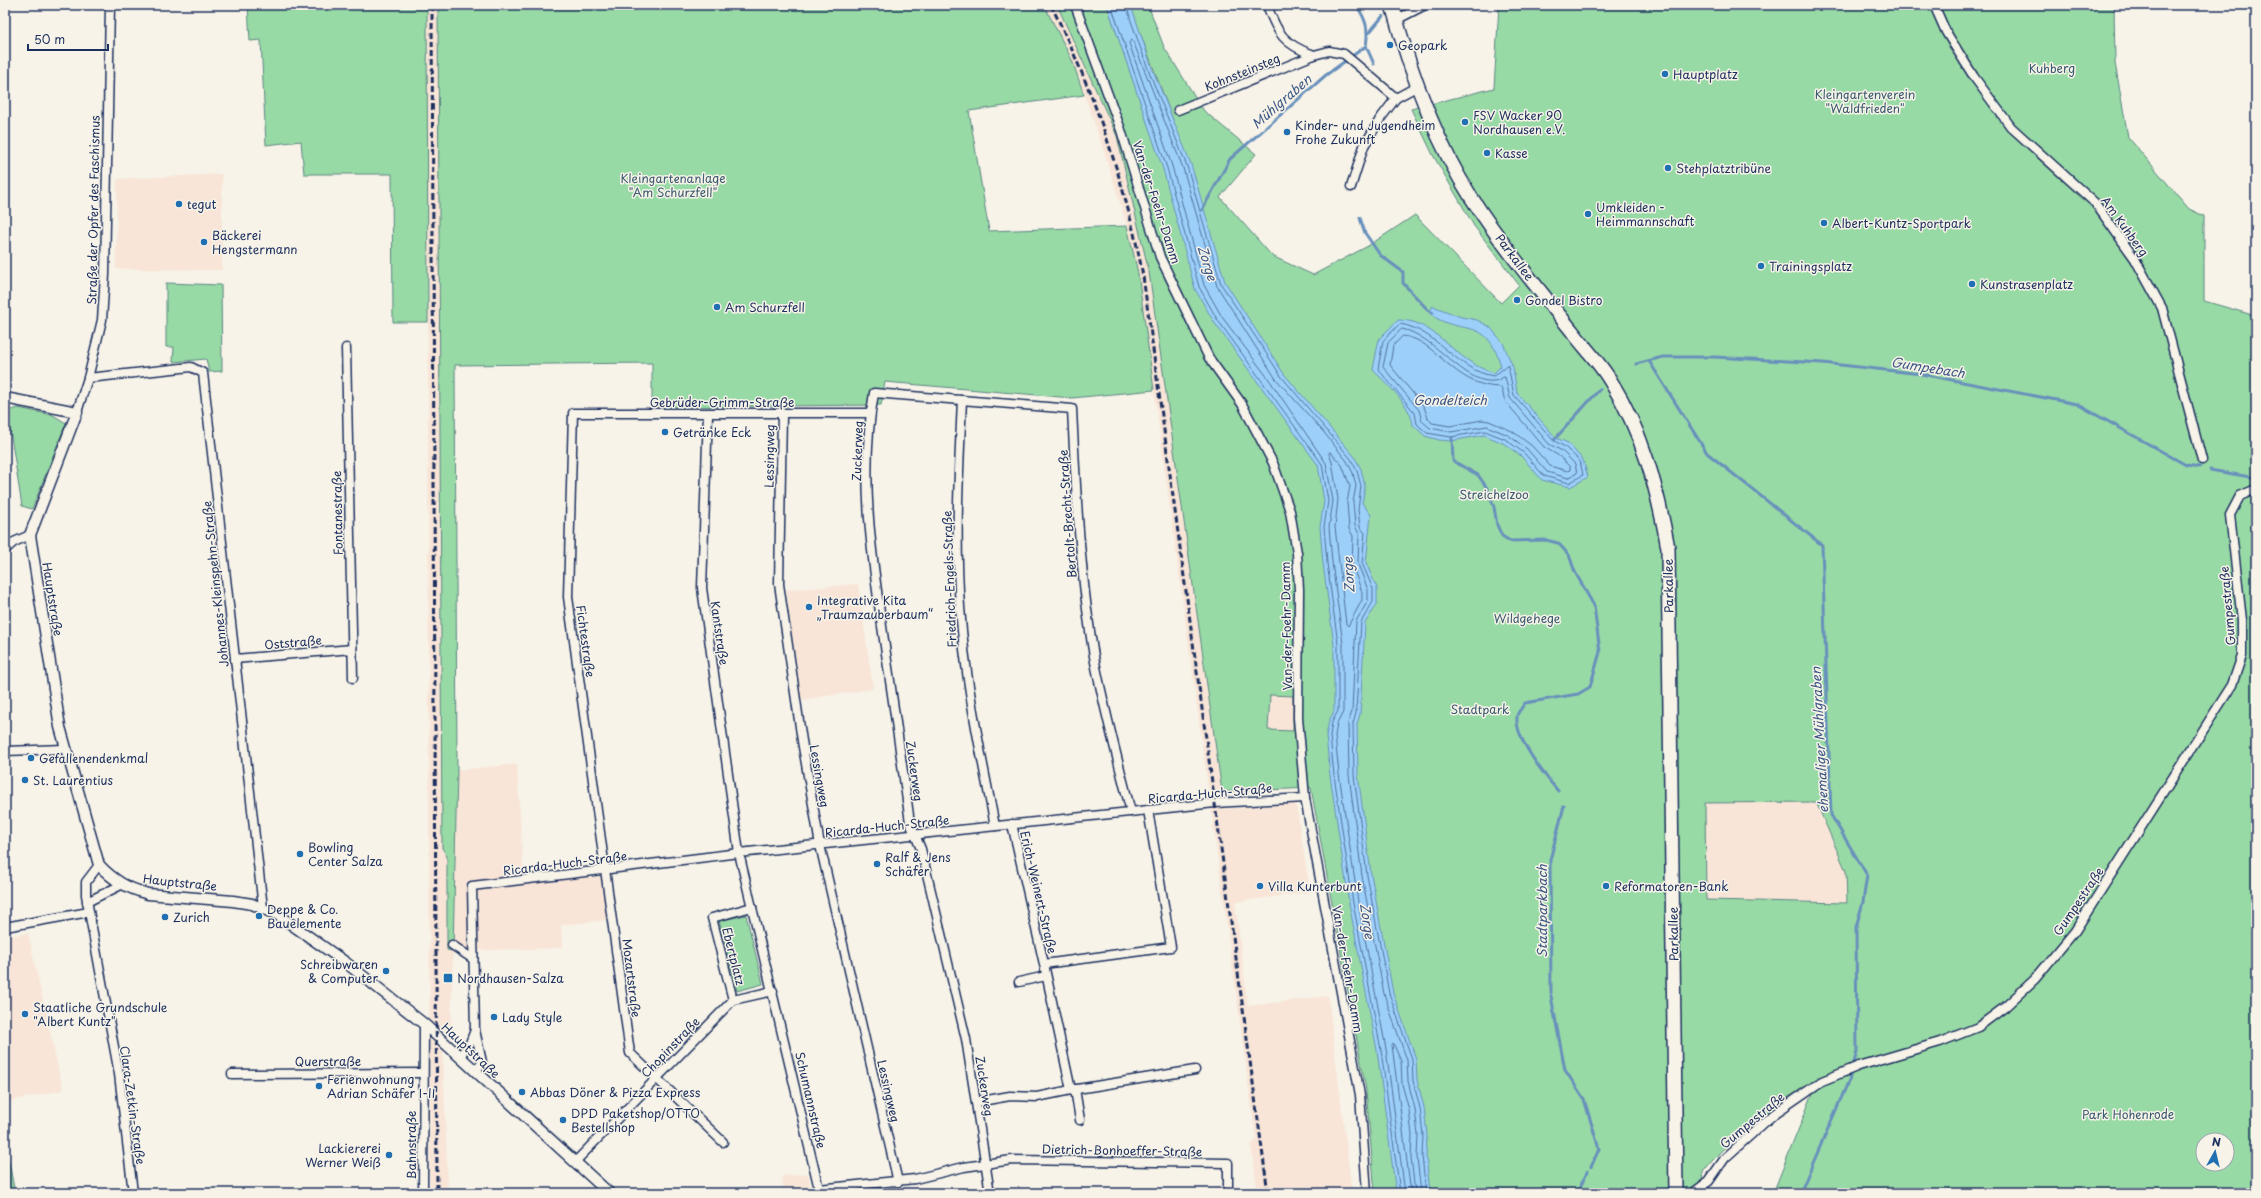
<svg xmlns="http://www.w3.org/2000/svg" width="2261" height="1198" font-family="'Playpen Sans',sans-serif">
<rect width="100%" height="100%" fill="#f7f3e8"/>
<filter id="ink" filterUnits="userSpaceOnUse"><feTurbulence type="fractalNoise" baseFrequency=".025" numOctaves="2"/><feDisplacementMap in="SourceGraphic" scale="8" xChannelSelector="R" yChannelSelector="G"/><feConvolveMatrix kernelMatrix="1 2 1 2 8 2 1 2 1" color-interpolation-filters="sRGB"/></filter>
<g filter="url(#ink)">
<g fill="#f8e5d7">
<path d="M 427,5 L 438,5 L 442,848 L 447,856 L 453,951 L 457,770 L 517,764 L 524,884 L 602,876 L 607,920 L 561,925 L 563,948 L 453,951 L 451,1034 L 442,1028 L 448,1193 L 430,1193 Z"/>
<path d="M 1044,5 L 1057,5 L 1117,136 L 1149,272 L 1224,809 L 1296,804 L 1310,892 L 1235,902 L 1248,1006 L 1328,996 L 1352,1193 L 1258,1193 L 1251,1146 L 1256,1140 L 1138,273 L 1127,226 L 1103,148 L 1072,60 Z"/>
<path d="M 222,174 L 222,270 L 116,269 L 117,179 Z"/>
<path d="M 858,584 L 873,689 L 801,700 L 786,590 Z"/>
<path d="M 1270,695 L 1294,696 L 1293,731 L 1268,731 Z"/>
<path d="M 1816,802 L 1846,871 L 1847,903 L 1705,900 L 1705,803 Z"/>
<path d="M 28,933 L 63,1090 L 5,1102 L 5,937 Z"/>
<path d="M 808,1174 L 812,1193 L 784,1193 L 782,1176 Z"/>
<path d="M 960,1187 L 970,1193 L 888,1193 L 959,1188 Z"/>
</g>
<g fill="#98daa5" stroke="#5a8482" fill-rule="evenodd">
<path d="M 248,5 L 427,5 L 428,322 L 393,322 L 392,174 L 304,174 L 301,141 L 266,145 L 261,40 L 250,41 Z"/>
<path d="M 438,5 L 1044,5 L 1072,60 L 1084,95 L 969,111 L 989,231 L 1127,226 L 1138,273 L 1154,390 L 1072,398 L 885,382 L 881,405 L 652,407 L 652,363 L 455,365 L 457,770 L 453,951 L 447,950 L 447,856 L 442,848 Z"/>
<path d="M 1057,5 L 1107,5 L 1149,127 L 1173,120 L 1134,17 L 1131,5 L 1148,5 L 1164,47 L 1204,111 L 1256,154 L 1220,197 L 1272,256 L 1313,275 L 1368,246 L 1415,215 L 1501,303 L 1519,285 L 1474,226 L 1433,155 L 1411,109 L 1494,88 L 1499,5 L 2114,5 L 2115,63 L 2128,137 L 2189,209 L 2204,216 L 2204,301 L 2256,316 L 2256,1193 L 1773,1193 L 1819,1078 C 1777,1104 1734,1132 1703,1172 L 1705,1193 L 1375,1193 L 1366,1090 L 1311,788 L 1222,792 L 1149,272 L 1117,136 ZM 1270,695 L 1293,696 L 1293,731 L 1268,730 ZM 1816,802 L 1846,871 L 1847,903 L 1706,900 L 1705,803 ZM 2203,1140 L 2227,1140 L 2227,1164 L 2203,1164 Z"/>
<path d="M 166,283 L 221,285 L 222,371 L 209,372 L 206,359 L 173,362 L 174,347 L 166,347 Z"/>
<path d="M 18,408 L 53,415 L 66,423 L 32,509 L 22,506 L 7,411 Z"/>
<path d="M 746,915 L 763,984 L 737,991 L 719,921 Z"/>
<path d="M 5,1142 L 15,1193 L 5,1193 Z"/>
</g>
<g fill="#9cd0fa" stroke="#6890bc">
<path d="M 1107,5 L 1131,5 L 1152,68 L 1191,164 L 1225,282 L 1284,374 L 1354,456 L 1361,469 L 1365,487 L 1362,503 L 1371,515 L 1366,563 L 1377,588 L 1377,604 L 1365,623 L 1360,714 L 1357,724 L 1358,775 L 1371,874 L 1393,993 L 1416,1059 L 1417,1080 L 1424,1107 L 1427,1135 L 1426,1156 L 1430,1193 L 1396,1193 L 1377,1050 L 1349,903 L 1330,775 L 1326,736 L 1329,721 L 1334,711 L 1334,644 L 1323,563 L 1320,527 L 1324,501 L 1318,465 L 1214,322 L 1195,289 L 1163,169 Z"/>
<path d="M 1433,306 L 1461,317 L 1477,320 L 1490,327 L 1503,343 L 1513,367 L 1517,393 L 1556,438 L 1568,443 L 1583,460 L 1588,477 L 1570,487 L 1542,480 L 1521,456 L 1503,443 L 1484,435 L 1451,441 L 1439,440 L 1425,436 L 1413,425 C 1411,405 1387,384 1373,370 L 1379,339 L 1398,320 C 1404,320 1411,321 1416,323 C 1447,336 1458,362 1494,373 L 1501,366 C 1485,312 1462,339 1429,313 Z"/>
</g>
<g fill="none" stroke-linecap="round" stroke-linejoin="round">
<g stroke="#4f6f9c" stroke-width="1">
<path d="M 1111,5 L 1167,168 L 1199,287 L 1217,319 L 1322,464 L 1328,501 L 1324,527 L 1327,563 L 1338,644 L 1338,711 L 1332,722 L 1330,736 L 1334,775 L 1353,903 L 1381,1050 L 1400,1193"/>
<path d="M 1127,5 L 1130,18 L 1148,69 L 1187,166 L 1221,284 L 1281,376 L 1351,459 L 1357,471 L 1361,486 L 1358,510 L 1360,527 L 1365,533 L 1362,563 L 1373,589 L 1373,602 L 1361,622 L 1356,713 L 1353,724 L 1354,775 L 1367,875 L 1389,993 L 1412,1059 L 1413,1081 L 1420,1108 L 1423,1135 L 1422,1156 L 1426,1193"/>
<path d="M 1400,324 C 1438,330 1456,371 1494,376 L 1508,365 L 1514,395 L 1553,440 L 1565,447 L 1580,461 L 1583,475 L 1569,483 L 1544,476 L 1524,453 L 1505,439 L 1485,431 L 1451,437 L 1427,433 L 1417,424 L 1415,413 L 1378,369 L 1383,341 Z"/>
<path d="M 1402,329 C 1435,335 1464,385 1494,381 C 1499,381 1501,377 1505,377 L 1510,398 L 1549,444 L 1562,451 L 1575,464 L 1577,473 L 1568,478 L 1547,472 L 1527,449 L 1508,435 L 1487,426 L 1451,432 L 1430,428 L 1422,421 L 1419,410 L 1383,367 L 1388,343 Z"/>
<path d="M 1403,336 C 1437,339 1452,387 1501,387 L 1505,401 L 1544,447 L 1559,456 L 1570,467 L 1570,470 L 1567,471 L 1550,466 L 1532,446 L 1512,431 L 1489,421 L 1482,420 L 1450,426 L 1432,423 L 1428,418 L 1424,407 L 1390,365 L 1393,346 Z"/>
<path d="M 1330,452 L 1342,465 L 1350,486 L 1347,503 L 1349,529 L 1353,536 L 1352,565 L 1362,592 L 1362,600 L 1348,626 L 1346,624 L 1335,527 L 1338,499 L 1332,462 L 1329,454 Z"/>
<path d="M 1405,1193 L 1386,1049 L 1358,902 L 1339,774 L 1335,736 L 1337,724 L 1343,712 L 1343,644 L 1332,562 L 1329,527 L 1333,501 L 1326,463 L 1268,378 L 1222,317 L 1204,285 L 1172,166 L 1129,43 L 1131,40 L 1133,41 L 1183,168 L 1217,286 L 1276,379 L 1321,429 L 1347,461 L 1353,473 L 1356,486 L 1353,502 L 1355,526 L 1359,534 L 1358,564 L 1368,590 L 1368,601 L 1356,621 L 1352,712 L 1348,723 L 1349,775 L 1362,876 L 1384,994 L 1407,1060 L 1408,1081 L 1415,1109 L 1418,1135 L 1417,1157 L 1421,1193"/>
<path d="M 1411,1193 L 1392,1045 L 1393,1043 L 1401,1061 L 1402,1084 L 1409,1110 L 1412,1135 L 1411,1157 L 1415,1193"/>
</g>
<g stroke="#6890bc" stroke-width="3">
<path d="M 1368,34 L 1383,16"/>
<path d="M 1366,46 L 1374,64"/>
<path d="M 1202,210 L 1230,159 L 1326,75 L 1366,46 C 1369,29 1366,19 1356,5"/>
<path d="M 1360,218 L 1365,233 L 1380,255 L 1403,272 L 1403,283 L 1428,310 L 1433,313"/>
<path d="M 1649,361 L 1707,453 L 1822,545 L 1831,815 L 1867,875 L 1863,902 L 1856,927 L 1857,1052 L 1849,1080 L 1800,1193"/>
<path d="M 1636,364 L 1663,357 L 1715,357 L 1823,363 L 1921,374 L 2077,404 L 2186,465 L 2200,467"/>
<path d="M 1452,438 L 1453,461 L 1478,475 L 1487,488 L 1494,507 L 1497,525 L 1502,536 L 1510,541 L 1546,540 L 1558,543 L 1569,555 L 1575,572 L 1594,606 L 1600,652 L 1590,687 L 1578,694 L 1525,703 C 1523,706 1520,710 1518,713 C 1510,733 1546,777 1558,791"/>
<path d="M 1554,440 L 1600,389"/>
<path d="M 2210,470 L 2256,478"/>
<path d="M 1551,993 L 1550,860 L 1564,806"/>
<path d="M 1551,996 L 1565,1070 L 1584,1099 L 1599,1149 L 1591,1167"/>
<path d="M 1577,1193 L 1588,1171"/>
</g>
<defs>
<g id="minor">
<path d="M 1075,5 L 1121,130 L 1160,257 L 1209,358 L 1242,404 L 1273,463 L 1290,511 L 1297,553 L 1299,590 L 1298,718 L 1305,798 L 1360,1095 L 1367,1193"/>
<path d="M 1267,5 C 1277,33 1284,45 1314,55"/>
<path d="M 1934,5 L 1946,32 L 1974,77 L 2011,127 L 2095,203 L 2135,259 L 2162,308 L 2202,460"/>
<path d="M 1396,20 L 1425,5"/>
<path d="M 1178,110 L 1314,55 L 1329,51 L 1344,54 L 1396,98"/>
<path d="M 1351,187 L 1364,146 L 1380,119 L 1396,98 L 1418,86"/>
<path d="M 346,348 L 353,678"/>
<path d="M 88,378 L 191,367 L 203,373 L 263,908"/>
<path d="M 962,400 C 959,469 955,538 960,607 C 965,681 981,754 995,826"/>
<path d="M 77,412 L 88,378 L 102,320 L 105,275 L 110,5"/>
<path d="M 708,414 L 702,588 L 739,853 L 819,1189 L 915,1179 L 964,1167 L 1012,1160 L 1228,1163 L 1228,1193"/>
<path d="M 782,414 L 779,584 L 802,741 L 820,845 L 898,1182"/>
<path d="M 5,550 L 14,542 L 30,535"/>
<path d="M 235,659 L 352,649"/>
<path d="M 5,751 L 65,749"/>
<path d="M 1012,824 L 1044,964 L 1171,947 L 1148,810"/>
<path d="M 99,865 L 86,882 L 86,895 L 119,1074 L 133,1193"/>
<path d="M 87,902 L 121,885"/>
<path d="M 752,907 L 712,918 L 733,1000 L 773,991"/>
<path d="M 5,927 L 89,912"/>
<path d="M 452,945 L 473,959"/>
<path d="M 1044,964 L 1071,1090 L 1195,1070"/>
<path d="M 1019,982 L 1046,976"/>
<path d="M 459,1057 L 470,1043 L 475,1030"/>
<path d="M 476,1072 L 482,1062 L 475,1030 L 472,886 L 739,853 L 1215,803 L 1305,798"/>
<path d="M 232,1074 L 423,1073"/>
<path d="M 1075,1089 L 1080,1120"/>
<path d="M 976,1102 L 1010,1096 L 1037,1097 L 1071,1090"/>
<path d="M 723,1142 L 630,1053 L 568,597 L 573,413 L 870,413"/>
<path d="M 575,1162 L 733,1000"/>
<path d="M 423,1193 L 424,1024"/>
<path d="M 990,1193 L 966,1039 L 921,849 L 910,823 C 902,762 893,701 884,640 C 872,559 859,475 874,393 L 1072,409 C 1076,493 1080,578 1095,662 C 1105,712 1118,762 1131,812"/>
<path d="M 1693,1193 L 1709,1181 L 1725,1158 L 1774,1114 L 1822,1081 L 1859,1066 L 1940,1042 L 1978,1027 L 2005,1007 L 2035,979 L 2075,931 L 2232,685 L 2242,656 L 2242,620 L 2230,515 L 2240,496 L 2256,489"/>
</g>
<path id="tertiary" d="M 5,398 L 77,412 L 30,535 L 60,727 L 99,865 C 114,881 127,888 148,894 L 233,901 L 252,904 L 278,915 L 345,962 L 424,1024 L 609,1193"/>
<path id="primary" d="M 1392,5 C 1410,71 1434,139 1471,197 C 1501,244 1537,287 1572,331 C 1584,347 1599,362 1610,380 C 1643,433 1657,487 1668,548 L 1676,1193"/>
</defs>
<use href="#minor" stroke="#1b2f5e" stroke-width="11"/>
<use href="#tertiary" stroke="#1b2f5e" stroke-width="13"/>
<use href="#primary" stroke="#1b2f5e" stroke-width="16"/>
<use href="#minor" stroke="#f7f3e8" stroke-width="8"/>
<use href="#tertiary" stroke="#f7f3e8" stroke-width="10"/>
<use href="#primary" stroke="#f7f3e8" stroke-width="13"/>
<g stroke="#1b2f5e" stroke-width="3" stroke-dasharray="6 3" stroke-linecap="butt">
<path d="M 432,5 L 437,1193"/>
<path d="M 1051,5 C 1094,92 1125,181 1143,276 L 1268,1193"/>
</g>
</g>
</g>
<g fill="#1f6fb2" stroke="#f7f3e8" stroke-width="1.5">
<circle cx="1390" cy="45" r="4"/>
<circle cx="1665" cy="74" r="4"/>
<circle cx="1465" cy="122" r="4"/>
<circle cx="1287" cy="132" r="4"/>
<circle cx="1487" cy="153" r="4"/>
<circle cx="1668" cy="168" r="4"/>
<circle cx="179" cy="204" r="4"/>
<circle cx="1588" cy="214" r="4"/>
<circle cx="1824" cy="223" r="4"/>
<circle cx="204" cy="242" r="4"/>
<circle cx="1761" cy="266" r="4"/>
<circle cx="1972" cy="284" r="4"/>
<circle cx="1517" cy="300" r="4"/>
<circle cx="717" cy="307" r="4"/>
<circle cx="665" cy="432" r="4"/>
<circle cx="809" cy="607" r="4"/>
<circle cx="31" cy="758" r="4"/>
<circle cx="25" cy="780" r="4"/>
<circle cx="300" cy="854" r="4"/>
<circle cx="877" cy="864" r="4"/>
<circle cx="1260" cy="886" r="4"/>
<circle cx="1606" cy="886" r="4"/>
<circle cx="259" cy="916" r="4"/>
<circle cx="165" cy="917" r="4"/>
<circle cx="386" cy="971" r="4"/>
<rect x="443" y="973" width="10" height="10" rx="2"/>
<circle cx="25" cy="1014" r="4"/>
<circle cx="494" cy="1017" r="4"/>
<circle cx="319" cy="1086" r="4"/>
<circle cx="522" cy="1092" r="4"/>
<circle cx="563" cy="1120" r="4"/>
<circle cx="389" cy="1155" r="4"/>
</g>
<g text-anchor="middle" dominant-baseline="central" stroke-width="3" stroke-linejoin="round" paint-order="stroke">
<g font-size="12" fill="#1b2f5e" stroke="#f7f3e8" text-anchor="start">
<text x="1398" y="45">Geopark</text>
<text x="1673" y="74">Hauptplatz</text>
<text x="1473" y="115">FSV Wacker 90<tspan x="1473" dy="14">Nordhausen e.V.</tspan></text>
<text x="1295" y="125">Kinder- und Jugendheim<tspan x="1295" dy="14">Frohe Zukunft</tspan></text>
<text x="1495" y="153">Kasse</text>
<text x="1676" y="168">Stehplatztribüne</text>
<text x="187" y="204">tegut</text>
<text x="1596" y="207">Umkleiden -<tspan x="1596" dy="14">Heimmannschaft</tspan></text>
<text x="1832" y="223">Albert-Kuntz-Sportpark</text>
<text x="212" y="235">Bäckerei<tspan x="212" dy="14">Hengstermann</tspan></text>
<text x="1769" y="266">Trainingsplatz</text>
<text x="1980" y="284">Kunstrasenplatz</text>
<text x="1525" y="300">Gondel Bistro</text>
<text x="725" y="307">Am Schurzfell</text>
<text x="673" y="432">Getränke Eck</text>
<text x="817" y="600">Integrative Kita<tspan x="817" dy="14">„Traumzauberbaum“</tspan></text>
<text x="39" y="758">Gefallenendenkmal</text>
<text x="33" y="780">St. Laurentius</text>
<text x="308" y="847">Bowling<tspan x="308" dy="14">Center Salza</tspan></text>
<text x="885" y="857">Ralf &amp; Jens<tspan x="885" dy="14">Schäfer</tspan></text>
<text x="1268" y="886">Villa Kunterbunt</text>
<text x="1614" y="886">Reformatoren-Bank</text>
<text x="267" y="909">Deppe &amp; Co.<tspan x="267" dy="14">Bauelemente</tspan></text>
<text x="173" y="917">Zurich</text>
<text x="378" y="964" text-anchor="end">Schreibwaren<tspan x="378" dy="14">&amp; Computer</tspan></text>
<text x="457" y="978">Nordhausen-Salza</text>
<text x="33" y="1007">Staatliche Grundschule<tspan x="33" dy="14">"Albert Kuntz"</tspan></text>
<text x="502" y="1017">Lady Style</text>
<text x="327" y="1079">Ferienwohnung<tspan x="327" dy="14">Adrian Schäfer I-II</tspan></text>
<text x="530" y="1092">Abbas Döner &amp; Pizza Express</text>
<text x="571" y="1113">DPD Paketshop/OTTO<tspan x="571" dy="14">Bestellshop</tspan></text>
<text x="381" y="1148" text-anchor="end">Lackiererei<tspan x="381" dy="14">Werner Weiß</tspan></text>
</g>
<g font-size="12" fill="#3a5a70" stroke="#f7f3e8">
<text x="2052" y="68">Kuhberg</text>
<text x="1865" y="94">Kleingartenverein<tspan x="1865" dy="14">"Waldfrieden"</tspan></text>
<text x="673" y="178">Kleingartenanlage<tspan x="673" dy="14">"Am Schurzfell"</tspan></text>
<text x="1494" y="494">Streichelzoo</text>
<text x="1527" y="618">Wildgehege</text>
<text x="1480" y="709">Stadtpark</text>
<text x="2128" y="1114">Park Hohenrode</text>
</g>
<g font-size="12" fill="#1b2f5e" stroke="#f7f3e8">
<text transform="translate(1242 72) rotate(-22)">Kohnsteinsteg</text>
<text transform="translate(1157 202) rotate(72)">Van-der-Foehr-Damm</text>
<text transform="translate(93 210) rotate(-89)">Straße der Opfer des Faschismus</text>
<text transform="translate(2125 226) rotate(54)">Am Kuhberg</text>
<text transform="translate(1515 257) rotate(53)">Parkallee</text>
<text x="722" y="402">Gebrüder-Grimm-Straße</text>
<text transform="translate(857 451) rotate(-88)">Zuckerweg</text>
<text transform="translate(769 456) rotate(-89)">Lessingweg</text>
<text transform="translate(337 513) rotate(-91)">Fontanestraße</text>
<text transform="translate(1067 514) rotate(-94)">Bertolt-Brecht-Straße</text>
<text transform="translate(949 579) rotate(-92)">Friedrich-Engels-Straße</text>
<text transform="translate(215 584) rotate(-96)">Johannes-Kleinspehn-Straße</text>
<text transform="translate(1668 586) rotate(-91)">Parkallee</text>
<text transform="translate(53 599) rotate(81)">Hauptstraße</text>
<text transform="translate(2227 606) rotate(-95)">Gumpestraße</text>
<text transform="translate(1286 626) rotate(-91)">Van-der-Foehr-Damm</text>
<text transform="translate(720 633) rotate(82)">Kantstraße</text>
<text transform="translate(586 641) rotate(82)">Fichtestraße</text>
<text transform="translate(293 642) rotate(-5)">Oststraße</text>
<text transform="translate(915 771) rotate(82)">Zuckerweg</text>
<text transform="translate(820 776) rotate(80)">Lessingweg</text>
<text transform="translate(1210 793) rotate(-5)">Ricarda-Huch-Straße</text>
<text transform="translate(887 826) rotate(-6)">Ricarda-Huch-Straße</text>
<text transform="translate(565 863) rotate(-7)">Ricarda-Huch-Straße</text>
<text transform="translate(180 882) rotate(6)">Hauptstraße</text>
<text transform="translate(1039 892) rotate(77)">Erich-Weinert-Straße</text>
<text transform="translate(2078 901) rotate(-56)">Gumpestraße</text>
<text transform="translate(1673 934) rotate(-91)">Parkallee</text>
<text transform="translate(734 956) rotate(76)">Ebertplatz</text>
<text transform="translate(1348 969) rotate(80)">Van-der-Foehr-Damm</text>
<text transform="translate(632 978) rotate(83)">Mozartstraße</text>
<text transform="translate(670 1047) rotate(-46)">Chopinstraße</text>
<text transform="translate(471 1050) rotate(43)">Hauptstraße</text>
<text x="328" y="1061">Querstraße</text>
<text transform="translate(985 1086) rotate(81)">Zuckerweg</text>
<text transform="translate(889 1091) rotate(77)">Lessingweg</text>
<text transform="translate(811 1100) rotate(77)">Schumannstraße</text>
<text transform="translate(133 1105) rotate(82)">Clara-Zetkin-Straße</text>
<text transform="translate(1752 1120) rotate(-40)">Gumpestraße</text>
<text transform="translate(411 1145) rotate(-90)">Bahnstraße</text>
<text transform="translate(1122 1150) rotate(1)">Dietrich-Bonhoeffer-Straße</text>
</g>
<g font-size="13" font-style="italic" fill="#3b5785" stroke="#f7f3e8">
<text transform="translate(1281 101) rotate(-41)">Mühlgraben</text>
<text transform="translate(1208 263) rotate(73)">Zorge</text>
<text transform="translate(1928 367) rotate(9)">Gumpebach</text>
<text x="1450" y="399">Gondelteich</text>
<text transform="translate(1348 575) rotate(-93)">Zorge</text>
<text transform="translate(1819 740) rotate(-93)">ehemaliger Mühlgraben</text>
<text transform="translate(1541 911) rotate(-90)">Stadtparkbach</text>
<text transform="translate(1368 921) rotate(82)">Zorge</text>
</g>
</g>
<rect width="2261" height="1198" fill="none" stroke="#f7f3e8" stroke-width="20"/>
<rect x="10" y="10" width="2241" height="1178" fill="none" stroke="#1b2f5e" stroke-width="1.5" filter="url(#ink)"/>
<g transform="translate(2215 1152) rotate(8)"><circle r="19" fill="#f7f3e8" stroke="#9fa5b1"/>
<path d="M0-3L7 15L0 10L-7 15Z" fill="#1f6fb2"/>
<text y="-6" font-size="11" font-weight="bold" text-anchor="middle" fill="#1b2f5e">N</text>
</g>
<path d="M28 44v6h80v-6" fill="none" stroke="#1b2f5e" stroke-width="2"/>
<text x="34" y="44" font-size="12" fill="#1b2f5e" stroke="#f7f3e8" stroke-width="3" paint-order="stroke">50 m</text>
</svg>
